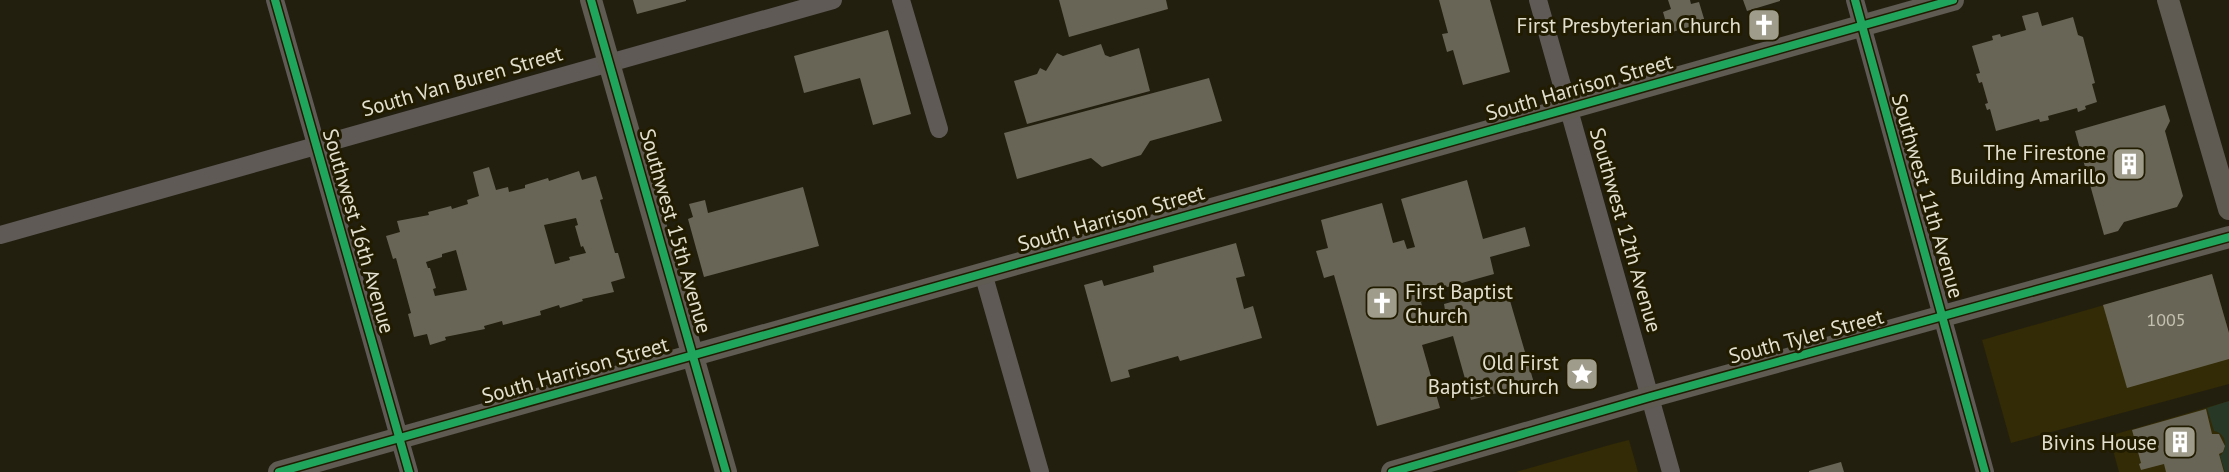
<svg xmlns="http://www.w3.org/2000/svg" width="2229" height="472" font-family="'PT Sans',sans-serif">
<rect width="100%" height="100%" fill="#231f0f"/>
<g fill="#322b05">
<path d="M 2212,274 L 2229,333 L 2229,384 L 2011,443 L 1982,340 Z"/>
<path d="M 2229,401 L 2229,472 L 2119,472 L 2109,436 Z"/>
<path d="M 1629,440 L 1638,472 L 1516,472 L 1613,444 Z"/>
</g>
<path fill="#273826" d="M 2229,401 L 2229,472 L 2225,472 L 2220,456 C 2229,448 2226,433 2214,431 L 2207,408 Z"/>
<g fill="#696556" fill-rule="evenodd">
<path d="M 633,0 L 686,0 L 686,1 L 637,14 Z"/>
<path d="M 1059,0 L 1166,0 L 1168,9 L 1069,37 Z"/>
<path d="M 1439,0 L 1490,0 L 1510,72 L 1463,85 L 1453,50 L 1447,52 L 1442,34 L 1448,33 Z"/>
<path d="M 1668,0 L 1690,0 L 1691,4 L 1699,2 L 1705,22 L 1669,33 L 1663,12 L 1671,9 Z"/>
<path d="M 1743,0 L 1780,0 L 1780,1 L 1747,11 Z"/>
<path d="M 2038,12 L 2042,26 L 2073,17 L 2078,35 L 2083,37 L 2095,83 L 2092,84 L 2097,102 L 2085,106 L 2086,109 L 2078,112 L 2077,108 L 2048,116 L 2049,120 L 2040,122 L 2039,119 L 1996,131 L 1990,109 L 1987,110 L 1985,104 L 1988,103 L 1982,82 L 1979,83 L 1976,74 L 1980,73 L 1972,46 L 1993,40 L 1992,36 L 2000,34 L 2001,37 L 2026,30 L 2022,16 Z"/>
<path d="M 888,30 L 911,114 L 873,125 L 860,78 L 804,93 L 794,56 Z"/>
<path d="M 1101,44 L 1105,55 L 1110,57 L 1139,48 L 1150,91 L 1027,124 L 1014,81 L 1037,74 L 1040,68 L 1046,71 L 1057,53 L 1063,56 Z"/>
<path d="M 1209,78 L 1222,121 L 1150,141 L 1141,155 L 1102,167 L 1091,158 L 1017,179 L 1004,133 Z"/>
<path d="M 2165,105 L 2170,121 L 2165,131 L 2183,196 L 2177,207 L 2124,222 L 2118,231 L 2104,235 L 2075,131 Z"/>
<path d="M 489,167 L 496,190 L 508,187 L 509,192 L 525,188 L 525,185 L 548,178 L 549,181 L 579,171 L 582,180 L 596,176 L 603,199 L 600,200 L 615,253 L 618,253 L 625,278 L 611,282 L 614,292 L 582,299 L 583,301 L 560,308 L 559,305 L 540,311 L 541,315 L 503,325 L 502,321 L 484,326 L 485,329 L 445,337 L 446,340 L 430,345 L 427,334 L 414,337 L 408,314 L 411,313 L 396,258 L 393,259 L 386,236 L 400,232 L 397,221 L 429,215 L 428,212 L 451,206 L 452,209 L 468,204 L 467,200 L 479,196 L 473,172 ZM 576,218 L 578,225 L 575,226 L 581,247 L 583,246 L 586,253 L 569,257 L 570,260 L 555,264 L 544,225 ZM 456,250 L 467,290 L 435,296 L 433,289 L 436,288 L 430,268 L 428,268 L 426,262 L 442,257 L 442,254 Z"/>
<path d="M 1467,180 L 1483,239 L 1525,227 L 1530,246 L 1490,257 L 1494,274 L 1426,293 L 1428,300 L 1421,302 L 1425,316 L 1445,310 L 1444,304 L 1506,287 L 1534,383 L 1471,400 L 1453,336 L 1422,345 L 1440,408 L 1377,426 L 1334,275 L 1324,278 L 1316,251 L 1328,248 L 1321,220 L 1382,203 L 1393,243 L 1404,240 L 1407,249 L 1415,247 L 1401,199 Z"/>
<path d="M 803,187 L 819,246 L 704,277 L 688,219 L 693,217 L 689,204 L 705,200 L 708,213 Z"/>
<path d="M 1236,243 L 1245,276 L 1236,278 L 1244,309 L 1253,306 L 1262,338 L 1180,361 L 1178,356 L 1128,370 L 1130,377 L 1111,382 L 1084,285 L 1102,280 L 1104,286 L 1154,272 L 1153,266 Z"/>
<path d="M 2212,274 L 2229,333 L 2229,359 L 2127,388 L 2103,305 Z"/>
<path d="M 2206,409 L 2212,434 L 2219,434 L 2225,446 L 2223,452 L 2219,454 L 2224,472 L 2166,472 L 2164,464 L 2141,470 L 2139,464 L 2141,463 L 2132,430 Z"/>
<path d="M 1841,462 L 1844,472 L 1809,472 L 1809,471 Z"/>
</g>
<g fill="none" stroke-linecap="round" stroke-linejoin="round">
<g stroke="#5f5a56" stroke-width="18">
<path d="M 275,0 L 409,472"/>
<path d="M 901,0 L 939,129"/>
<path d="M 1538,0 L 1671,472"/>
<path d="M 1855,0 L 1985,472"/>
<path d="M 0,235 L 833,0"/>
<path d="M 983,273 L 1040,472"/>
</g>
<g stroke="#5f5a52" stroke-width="22">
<path d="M 591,0 L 726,472"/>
<path d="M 2168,0 L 2229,209"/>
<path d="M 279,472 L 1953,0"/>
<path d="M 1392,472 L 1650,397 L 2229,237"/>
</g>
<defs>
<g id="cycleway">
<path d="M 275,0 L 409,472"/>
<path d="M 591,0 L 726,472"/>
<path d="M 1855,0 L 1985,472"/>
<path d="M 279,472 L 1953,0"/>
<path d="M 1392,472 L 1650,397 L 2229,237"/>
</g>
</defs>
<use href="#cycleway" stroke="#211c00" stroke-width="11"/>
<use href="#cycleway" stroke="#20a55d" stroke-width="8"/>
</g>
<defs>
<symbol id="church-square" viewBox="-11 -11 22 22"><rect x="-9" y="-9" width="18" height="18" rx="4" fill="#9f9c8b" stroke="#211c00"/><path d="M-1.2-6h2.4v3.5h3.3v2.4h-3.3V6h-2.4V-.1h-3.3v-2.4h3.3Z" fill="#fff"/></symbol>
<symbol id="building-square" viewBox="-11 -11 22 22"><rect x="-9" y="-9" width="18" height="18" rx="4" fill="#9f9c8b" stroke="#211c00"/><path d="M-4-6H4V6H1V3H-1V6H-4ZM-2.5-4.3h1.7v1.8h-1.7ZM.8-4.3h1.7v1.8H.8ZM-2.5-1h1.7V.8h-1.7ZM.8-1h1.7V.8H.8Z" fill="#fff"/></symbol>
<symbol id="sight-square" viewBox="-11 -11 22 22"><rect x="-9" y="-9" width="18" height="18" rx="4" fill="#9f9c8b" stroke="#211c00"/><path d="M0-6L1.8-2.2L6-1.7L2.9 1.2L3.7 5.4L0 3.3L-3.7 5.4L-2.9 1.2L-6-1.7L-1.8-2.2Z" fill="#fff"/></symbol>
</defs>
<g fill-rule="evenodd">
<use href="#church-square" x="1745" y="6" width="38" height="38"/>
<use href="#building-square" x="2110" y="145" width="38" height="38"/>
<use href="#church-square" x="1363" y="284" width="38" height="38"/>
<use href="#sight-square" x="1563" y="355" width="38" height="38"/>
<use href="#building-square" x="2161" y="423" width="38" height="38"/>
</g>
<g text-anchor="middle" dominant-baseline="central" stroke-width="6" stroke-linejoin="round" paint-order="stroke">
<g font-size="18" fill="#c4c0b0">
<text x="2166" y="319">1005</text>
</g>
<g font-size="21" fill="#e2dfce" stroke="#211c00" text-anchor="end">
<text x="1741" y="25">First Presbyterian Church</text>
<text x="2106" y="152">The Firestone<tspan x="2106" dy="24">Building Amarillo</tspan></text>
<text x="1405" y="291" text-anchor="start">First Baptist<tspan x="1405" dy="24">Church</tspan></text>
<text x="1559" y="362">Old First<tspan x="1559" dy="24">Baptist Church</tspan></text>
<text x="2157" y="442">Bivins House</text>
</g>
<g font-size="21" fill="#e2dfce" stroke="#211c00">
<text transform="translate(462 81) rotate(-16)">South Van Buren Street</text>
<text transform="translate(1579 87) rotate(-16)">South Harrison Street</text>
<text transform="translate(1928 196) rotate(74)">Southwest 11th Avenue</text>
<text transform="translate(1111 218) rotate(-16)">South Harrison Street</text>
<text transform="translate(1626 230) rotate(74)">Southwest 12th Avenue</text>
<text transform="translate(359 231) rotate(74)">Southwest 16th Avenue</text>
<text transform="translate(676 231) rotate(74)">Southwest 15th Avenue</text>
<text transform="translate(1806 336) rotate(-15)">South Tyler Street</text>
<text transform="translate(575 370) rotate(-16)">South Harrison Street</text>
</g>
</g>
</svg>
